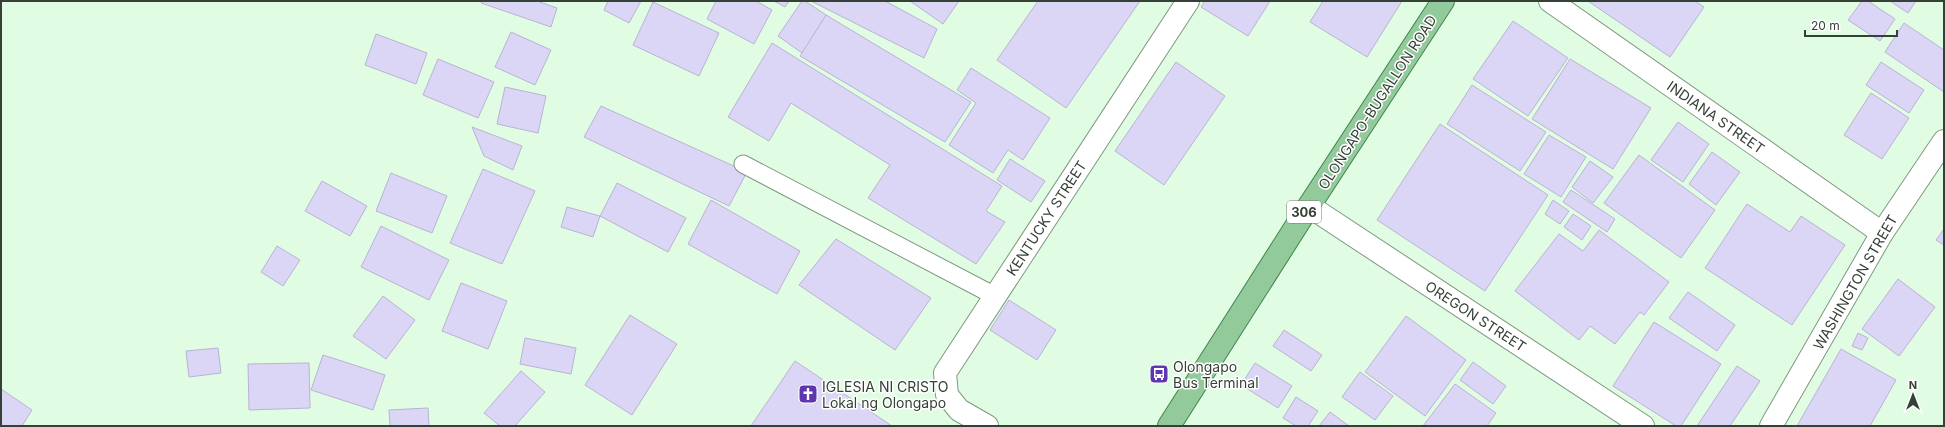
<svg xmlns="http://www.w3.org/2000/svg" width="1945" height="427" font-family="Inter,sans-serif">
<rect width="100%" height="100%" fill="#e0fce2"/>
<g fill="#dcd6f6" stroke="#b9b3d3">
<path d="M 482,1 L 537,1 L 557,8 L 551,27 L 481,3 Z"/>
<path d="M 608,1 L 641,1 L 629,23 L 604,10 Z"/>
<path d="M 716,1 L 756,1 L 772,10 L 754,44 L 707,19 Z"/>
<path d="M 774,1 L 789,1 L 785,7 Z"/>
<path d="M 802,1 L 805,1 L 835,21 L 809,58 L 778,36 Z"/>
<path d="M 811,1 L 885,1 L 937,29 L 924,58 Z"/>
<path d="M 910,1 L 959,1 L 943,24 Z"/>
<path d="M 1038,1 L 1140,1 L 1066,108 L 997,60 Z"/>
<path d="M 1205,1 L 1270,1 L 1248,36 L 1201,7 Z"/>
<path d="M 1323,1 L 1402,1 L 1367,57 L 1310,22 Z"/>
<path d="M 1588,1 L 1695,1 L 1704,7 L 1670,57 Z"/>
<path d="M 1862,1 L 1868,1 L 1895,19 L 1880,41 L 1848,20 Z"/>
<path d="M 1890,1 L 1916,1 L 1908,13 Z"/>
<path d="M 653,2 L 719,33 L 699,76 L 633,45 Z"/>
<path d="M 826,15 L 971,102 L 945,142 L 800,56 Z"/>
<path d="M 1513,21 L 1568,58 L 1528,116 L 1473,79 Z"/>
<path d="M 1904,23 L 1944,50 L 1944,92 L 1885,52 Z"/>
<path d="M 511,32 L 551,50 L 535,85 L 495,67 Z"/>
<path d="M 376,34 L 427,53 L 416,84 L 365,65 Z"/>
<path d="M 772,43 L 1002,186 L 986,211 L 1005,222 L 976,264 L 868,198 L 890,165 L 791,103 L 769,141 L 728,117 Z"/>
<path d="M 438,59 L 494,82 L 478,118 L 423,95 Z"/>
<path d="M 1570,59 L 1651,108 L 1613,169 L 1532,119 Z"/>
<path d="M 1176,62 L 1225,96 L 1164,185 L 1115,151 Z"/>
<path d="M 1881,62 L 1924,90 L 1909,113 L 1866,85 Z"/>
<path d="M 971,68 L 1050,118 L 1023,160 L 1008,150 L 993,173 L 949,145 L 976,103 L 957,90 Z"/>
<path d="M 1472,85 L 1546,132 L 1520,171 L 1447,124 Z"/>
<path d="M 505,87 L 546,96 L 538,133 L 497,124 Z"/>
<path d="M 1871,93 L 1909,118 L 1882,159 L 1844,135 Z"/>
<path d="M 601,106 L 747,172 L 729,206 L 584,137 Z"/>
<path d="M 1678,122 L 1709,144 L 1683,182 L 1651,160 Z"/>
<path d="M 1440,124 L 1548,195 L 1485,291 L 1377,220 Z"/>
<path d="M 472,127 L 522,146 L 513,170 L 484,156 Z"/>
<path d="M 1549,135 L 1586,157 L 1561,197 L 1524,174 Z"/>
<path d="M 1712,152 L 1740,172 L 1716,205 L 1689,184 Z"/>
<path d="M 1639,155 L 1715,210 L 1681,258 L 1604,203 Z"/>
<path d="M 1010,159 L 1045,181 L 1031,202 L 997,180 Z"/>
<path d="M 1590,161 L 1613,177 L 1593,203 L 1572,187 Z"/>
<path d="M 483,169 L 535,191 L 502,264 L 450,243 Z"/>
<path d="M 391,173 L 447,196 L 432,233 L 376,211 Z"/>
<path d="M 322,181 L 367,206 L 350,236 L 305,211 Z"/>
<path d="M 617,183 L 686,218 L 668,252 L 600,216 Z"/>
<path d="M 1571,190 L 1615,219 L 1607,232 L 1563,202 Z"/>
<path d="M 711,200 L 800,251 L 777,294 L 688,244 Z"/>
<path d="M 1553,200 L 1569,211 L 1560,224 L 1545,214 Z"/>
<path d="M 1747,204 L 1790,232 L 1801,216 L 1845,245 L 1792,325 L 1705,268 Z"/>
<path d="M 567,207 L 600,216 L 593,237 L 561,227 Z"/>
<path d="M 1573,214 L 1591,226 L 1582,240 L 1564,227 Z"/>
<path d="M 381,226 L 449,260 L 429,300 L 361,267 Z"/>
<path d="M 1944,229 L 1944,245 L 1936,240 Z"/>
<path d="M 1599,230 L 1669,282 L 1644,315 L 1640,312 L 1615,344 L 1590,326 L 1579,340 L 1515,291 L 1559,234 L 1583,251 Z"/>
<path d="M 836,239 L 931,298 L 895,350 L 799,285 Z"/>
<path d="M 277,246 L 300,260 L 283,286 L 261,272 Z"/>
<path d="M 1898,279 L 1935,307 L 1899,356 L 1862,329 Z"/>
<path d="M 461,283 L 507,301 L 488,349 L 442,331 Z"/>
<path d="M 1688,292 L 1735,325 L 1717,351 L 1669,318 Z"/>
<path d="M 383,296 L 415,320 L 386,359 L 353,336 Z"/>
<path d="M 1009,300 L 1056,330 L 1037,360 L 990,330 Z"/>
<path d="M 630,315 L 677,344 L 632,415 L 585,385 Z"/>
<path d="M 1406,316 L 1466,360 L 1425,416 L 1365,372 Z"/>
<path d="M 1654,322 L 1721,364 L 1681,426 L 1676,426 L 1613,386 Z"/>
<path d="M 1284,330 L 1322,355 L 1311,371 L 1273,346 Z"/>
<path d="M 1858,333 L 1868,338 L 1862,350 L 1852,346 Z"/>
<path d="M 525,338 L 576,348 L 571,374 L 520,364 Z"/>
<path d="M 218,348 L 221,373 L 189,377 L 186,351 Z"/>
<path d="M 1841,349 L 1896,380 L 1870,426 L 1797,426 Z"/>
<path d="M 323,355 L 385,375 L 373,410 L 311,390 Z"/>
<path d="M 795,361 L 892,426 L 751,426 Z"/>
<path d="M 1473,362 L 1506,386 L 1493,404 L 1460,380 Z"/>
<path d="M 309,363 L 310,408 L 249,410 L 248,364 Z"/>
<path d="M 1255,363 L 1292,386 L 1278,408 L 1241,385 Z"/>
<path d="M 1737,366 L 1760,381 L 1730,426 L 1697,426 Z"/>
<path d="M 521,371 L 545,392 L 515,426 L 500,426 L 484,413 Z"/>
<path d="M 1360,372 L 1393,396 L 1375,420 L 1342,397 Z"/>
<path d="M 1455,384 L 1496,413 L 1487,426 L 1423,426 Z"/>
<path d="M 1,389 L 32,410 L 22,426 L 1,426 Z"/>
<path d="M 1296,397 L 1318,411 L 1308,426 L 1296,426 L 1283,418 Z"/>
<path d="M 428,408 L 429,426 L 390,426 L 389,410 Z"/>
<path d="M 1330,412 L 1349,426 L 1319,426 Z"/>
</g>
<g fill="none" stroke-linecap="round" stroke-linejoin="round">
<defs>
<path id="lane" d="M 743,164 L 995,296"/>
<g id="street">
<path d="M 1550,1 L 1882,233"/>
<path d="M 1309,206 L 1643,426"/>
<path d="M 987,426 L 959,410 L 947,395 L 945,373 L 1188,1"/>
<path d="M 1771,426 L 1882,233 L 1944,141"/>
</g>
<path id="primary" d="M 1169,426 L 1309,206 L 1443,1"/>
</defs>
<use href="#lane" stroke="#7f9981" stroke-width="19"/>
<use href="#street" stroke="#7f9981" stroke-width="24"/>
<use href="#primary" stroke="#42834d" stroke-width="24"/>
<use href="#lane" stroke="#fff" stroke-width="17"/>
<use href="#street" stroke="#fff" stroke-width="22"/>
<use href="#primary" stroke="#92ca9b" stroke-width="22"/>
</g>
<defs>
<symbol id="bus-square" viewBox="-11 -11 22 22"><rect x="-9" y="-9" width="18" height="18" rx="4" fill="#5f36ae" stroke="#fff"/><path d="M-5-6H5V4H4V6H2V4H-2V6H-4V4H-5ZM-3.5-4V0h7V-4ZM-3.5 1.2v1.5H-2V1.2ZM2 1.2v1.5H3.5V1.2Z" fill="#fff"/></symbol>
<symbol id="church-square" viewBox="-11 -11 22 22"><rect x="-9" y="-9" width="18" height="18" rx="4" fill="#5f36ae" stroke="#fff"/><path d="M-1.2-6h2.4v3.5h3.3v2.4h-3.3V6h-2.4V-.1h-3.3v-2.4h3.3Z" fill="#fff"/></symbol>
</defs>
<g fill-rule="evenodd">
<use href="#bus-square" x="1148" y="363" width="22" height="22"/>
<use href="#church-square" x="797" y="383" width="22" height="22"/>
</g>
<g text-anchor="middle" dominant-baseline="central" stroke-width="3" stroke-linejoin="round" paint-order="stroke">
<rect fill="#fff" stroke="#727972" stroke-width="1" x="1287" y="201" width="34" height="22" rx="3"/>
<g font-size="13" font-weight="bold" fill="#354036">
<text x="1304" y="212">306</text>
</g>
<g font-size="14" fill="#354036" stroke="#fff">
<text transform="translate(1377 102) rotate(-57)">OLONGAPO-BUGALLON ROAD</text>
<text transform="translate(1716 117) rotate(35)">INDIANA STREET</text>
<text transform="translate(1046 218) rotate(-57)">KENTUCKY STREET</text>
<text transform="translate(1855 282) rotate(-60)">WASHINGTON STREET</text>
<text transform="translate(1476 316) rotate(33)">OREGON STREET</text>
</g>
<g font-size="14" fill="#354036" stroke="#fff" text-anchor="start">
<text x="1173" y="366">Olongapo<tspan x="1173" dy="16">Bus Terminal</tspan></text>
<text x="822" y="386">IGLESIA NI CRISTO<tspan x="822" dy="16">Lokal ng Olongapo</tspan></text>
</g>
</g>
<rect width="1945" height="427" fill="none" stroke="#354036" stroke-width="4"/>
<g transform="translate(1913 395)" stroke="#ffffff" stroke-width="3" paint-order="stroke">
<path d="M0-3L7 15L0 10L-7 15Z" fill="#354036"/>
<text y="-6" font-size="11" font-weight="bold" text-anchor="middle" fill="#354036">N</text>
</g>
<path d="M1805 30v6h92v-6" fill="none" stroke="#354036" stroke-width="2"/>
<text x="1811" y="30" font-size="12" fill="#354036" stroke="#ffffff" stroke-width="3" paint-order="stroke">20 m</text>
</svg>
